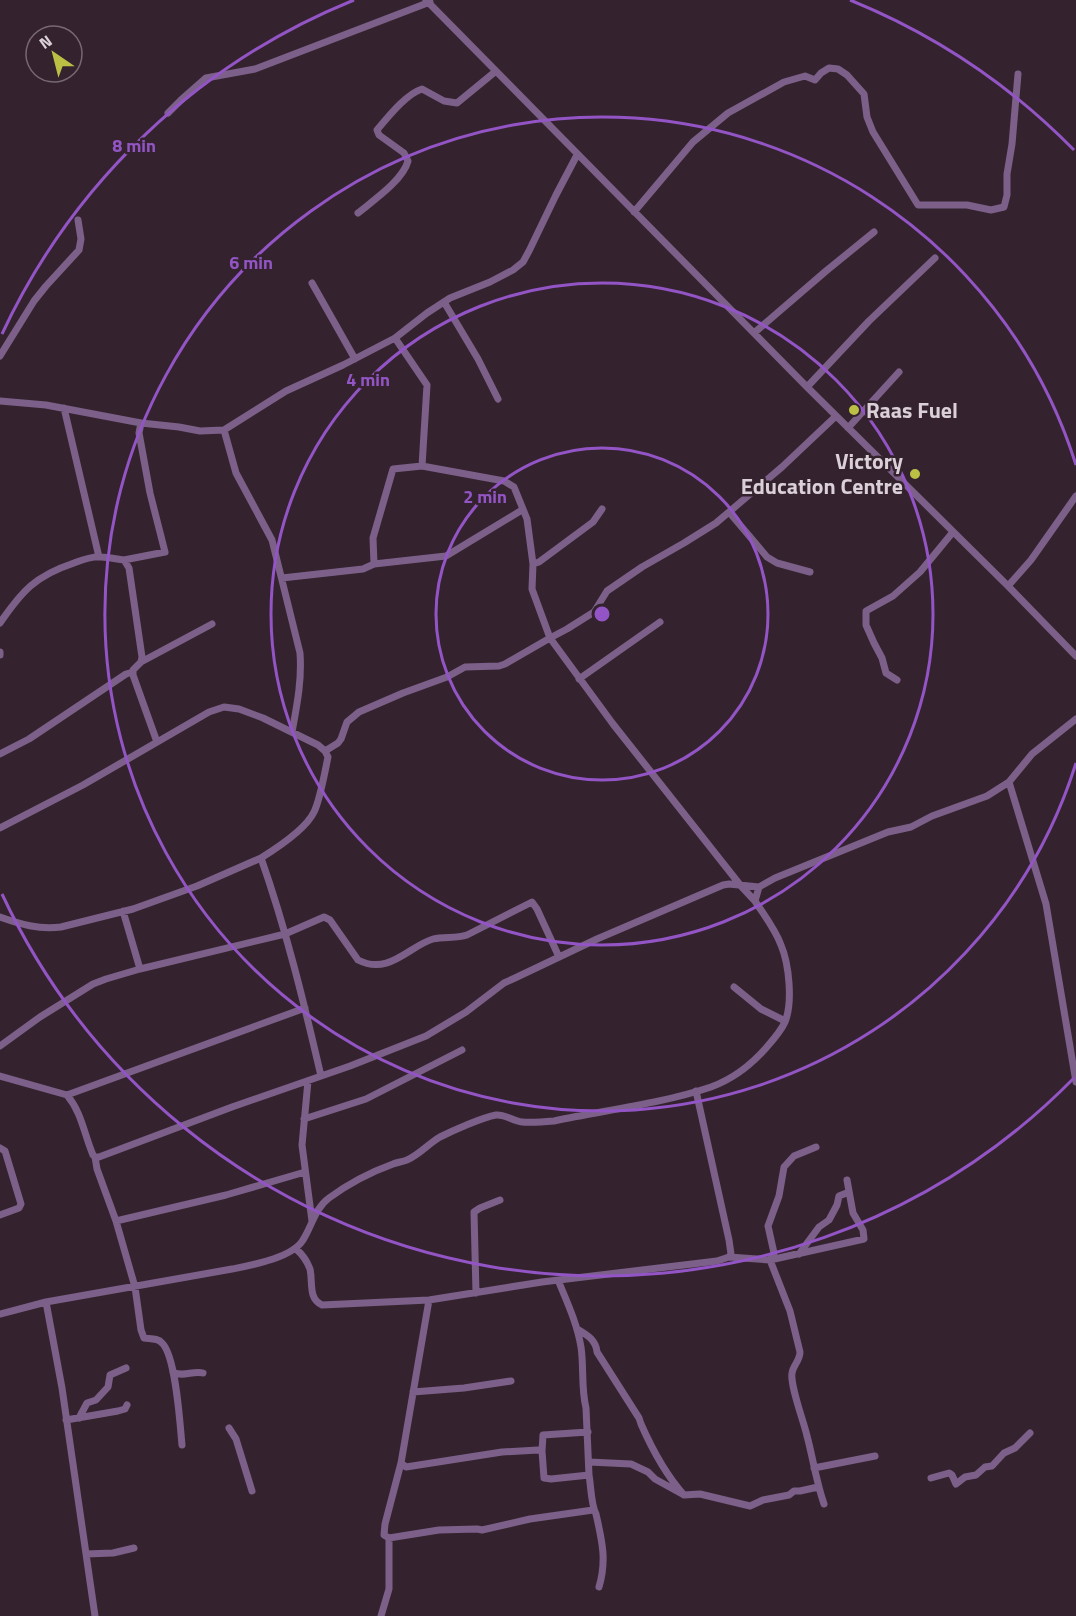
<svg xmlns="http://www.w3.org/2000/svg" width="1076" height="1616" font-family="'Titillium Web',sans-serif">
<style>
.lines{fill:none;stroke-linecap:round;stroke-linejoin:round}
.street{stroke:#7c6089;stroke-width:7}
.ring{fill:none;stroke:#9355c5;stroke-width:3}
.poi-dot{fill:#bbc045;stroke:#34232e;stroke-width:2}
.labels{text-anchor:middle;dominant-baseline:central;stroke-width:5;stroke-linejoin:round;paint-order:stroke}
.poi-label{font-size:22px;font-weight:bold;fill:#dbd0d7;stroke:#34232e;text-anchor:start}
.centre{fill:#9355c5;stroke:#34232e;stroke-width:3}
.ring-label{font-size:18px;text-anchor:middle;font-weight:bold;fill:#9355c5;stroke:#34232e;stroke-width:5;stroke-linejoin:round;paint-order:stroke}
</style>
<rect width="100%" height="100%" fill="#34232e"/>
<g class="lines">
<path class="street" d="M426,0L807,387L1008,586L1076,656
M168,113L181,100L206,78L255,69L430,2
M634,212L693,142L728,113L784,82L805,76L815,80L821,73L829,68L838,69L847,75L864,94L867,117L873,132L918,205H967L991,210L1004,207L1007,195V174L1012,144L1018,74
M358,213C374,200 403,180 408,161L404,153L379,135L377,130C388,117 406,94 422,89L444,101L457,103L496,71
M312,283L355,359
M444,302L478,359L498,399
M754,333L826,271L874,232
M395,338L427,385L422,466L504,481L514,487L527,519L533,564L532,589L550,638L567,629L594,612L607,591L642,567L684,543L716,523L782,467L836,416
M0,356L34,301L46,286L79,250L81,239L78,220
M807,387L869,321L935,258
M0,401L46,405L141,423L179,427L200,431L224,430L286,391L343,365L395,338L427,313L450,298L490,282L513,270L523,262L529,251L556,195L577,155
M64,408L99,557
M848,428L899,372
M224,430L236,473L272,540L300,653C302,680 297,705 292,732
M729,512L767,557L777,563L810,572
M124,560L165,552L150,493L139,433L141,423
M374,564L373,538L393,469L422,466
M533,564L539,562L593,522L602,509
M282,578L363,569L374,564L446,556L522,510
M1008,586L1031,560L1076,496
M0,623C22,591 35,576 74,563C82,560 92,556 101,557C108,557 116,559 124,560L129,568L142,657L141,662L133,670V675L157,742
M0,652V655
M141,662L212,624
M579,679L660,622
M897,680L886,673L882,658L874,643L866,625V611L893,596L920,572L953,532
M325,751L338,743L341,739L347,722L359,712L403,693L447,677L465,667L499,666L505,664L550,638L613,724L741,886L755,901
M0,754L29,739L126,674L133,672
M1009,782L1046,904L1076,1082
M0,828L83,785L209,712L224,707L239,709L263,718L318,745L325,751L328,757C325,771 320,800 314,812C306,829 277,848 261,858C286,929 304,1003 321,1076
M123,911L140,969
M0,917C20,924 39,930 61,927L133,909L197,886L261,858
M734,987L761,1009L785,1021
M0,1046L40,1017L93,984L106,979L140,969L285,934L324,917L330,920L358,960C389,976 409,946 433,939C444,936 456,939 467,935L532,902L537,909L559,957
M0,1076L67,1095C82,1113 84,1134 93,1155L95,1157H99L232,1107L350,1066L426,1036L466,1012L504,983L515,978L597,939L723,885L729,884L759,887
M308,1081L302,1145L312,1221
M67,1095L305,1008
M304,1119L366,1099L462,1050
M816,1147L794,1156L784,1167L779,1196L768,1226L774,1253L770,1260L790,1311L800,1352C800,1361 793,1365 792,1373C790,1386 804,1422 807,1436C813,1458 816,1481 824,1504
M0,1148L5,1151L21,1204L19,1208L0,1215
M95,1157L97,1169L116,1221L135,1287L141,1330L144,1338C150,1339 158,1338 162,1343C176,1356 180,1425 182,1445
M116,1221L226,1195L305,1172
M296,1249C302,1254 307,1261 310,1269C313,1282 308,1299 322,1305L429,1300L542,1282L717,1261L729,1257L731,1254L729,1240L696,1091
M799,1254L819,1227L829,1220L837,1205L839,1196L849,1192
M729,1257L770,1260L864,1239L863,1230L853,1213L847,1180
M558,1280C567,1302 577,1323 581,1347C584,1367 581,1388 586,1408L589,1475
M476,1293L474,1212L480,1208L500,1200
M429,1300L401,1463L406,1467L502,1452L538,1450L542,1451L544,1478L551,1479L589,1475C591,1486 591,1505 596,1514C602,1541 607,1560 599,1587
M46,1302L62,1388L95,1616
M0,1314L46,1302L232,1269C252,1265 292,1258 303,1240C312,1226 315,1208 329,1198C348,1184 371,1172 393,1164C398,1162 402,1162 407,1160C419,1155 428,1144 440,1137C452,1131 483,1117 496,1115C505,1114 513,1121 522,1122C532,1123 543,1122 554,1121C606,1110 660,1104 711,1087C733,1079 751,1065 766,1048C773,1040 781,1031 785,1022C793,1002 789,964 781,945C775,929 764,915 755,901L759,887L775,878L888,832L911,827L932,816L987,796L1009,782L1032,754L1076,719
M577,1329C587,1335 596,1340 597,1352L639,1418L641,1424C652,1449 665,1474 684,1495L655,1479L648,1472L631,1464L589,1462
M173,1372C183,1378 193,1370 203,1373
M413,1392L464,1388L511,1381
M79,1418L87,1403L96,1400L108,1387L110,1375L126,1368
M66,1420L118,1411L125,1409L127,1405
M229,1428L236,1439L252,1491
M542,1451L543,1435L588,1432
M401,1463L385,1524L384,1535L389,1538L439,1530L477,1529L482,1530L530,1519L593,1510
M814,1468L875,1456
M931,1478L949,1473L952,1475L956,1484L965,1477L976,1475L985,1467L992,1466L1004,1453L1015,1448L1030,1433
M684,1495L700,1494L750,1506L763,1500L789,1495L794,1491H800L818,1487
M86,1554L113,1553L134,1548
M381,1616L389,1589V1538"/>
</g>
<g class="ring">
<circle cx="602" cy="614" r="166"/>
<circle cx="602" cy="614" r="331"/>
<path d="M1076 763A497 497 0 1 1 1076 465"/>
<path d="M1074 1078A662 662 0 0 1 2 894M2 334A662 662 0 0 1 354 0M850 0A662 662 0 0 1 1074 150"/>
</g>
<g class="poi-dot">
<circle cx="854" cy="410" r="6"/>
<circle cx="915" cy="474" r="6"/>
</g>
<g class="labels">
<g class="poi-label">
<text x="866" y="410">Raas Fuel</text>
<text x="903" y="461" text-anchor="end">Victory<tspan x="903" dy="25">Education Centre</tspan></text>
</g>
</g>
<circle cx="602" cy="614" r="9" class="centre"/>
<g class="ring-label">
<text x="134" y="152">8 min</text>
<text x="251" y="269">6 min</text>
<text x="368" y="386">4 min</text>
<text x="485" y="503">2 min</text>
</g>
<g transform="translate(54 54) rotate(325)"><circle r="28" fill="#34232e" stroke="#776872" stroke-width="1.5"/>
<path d="M0-4.5L10 22L0 15L-10 22Z" fill="#bbc045"/>
<text y="-9" font-size="16" font-weight="bold" text-anchor="middle" fill="#dbd0d7">N</text>
</g>
</svg>
